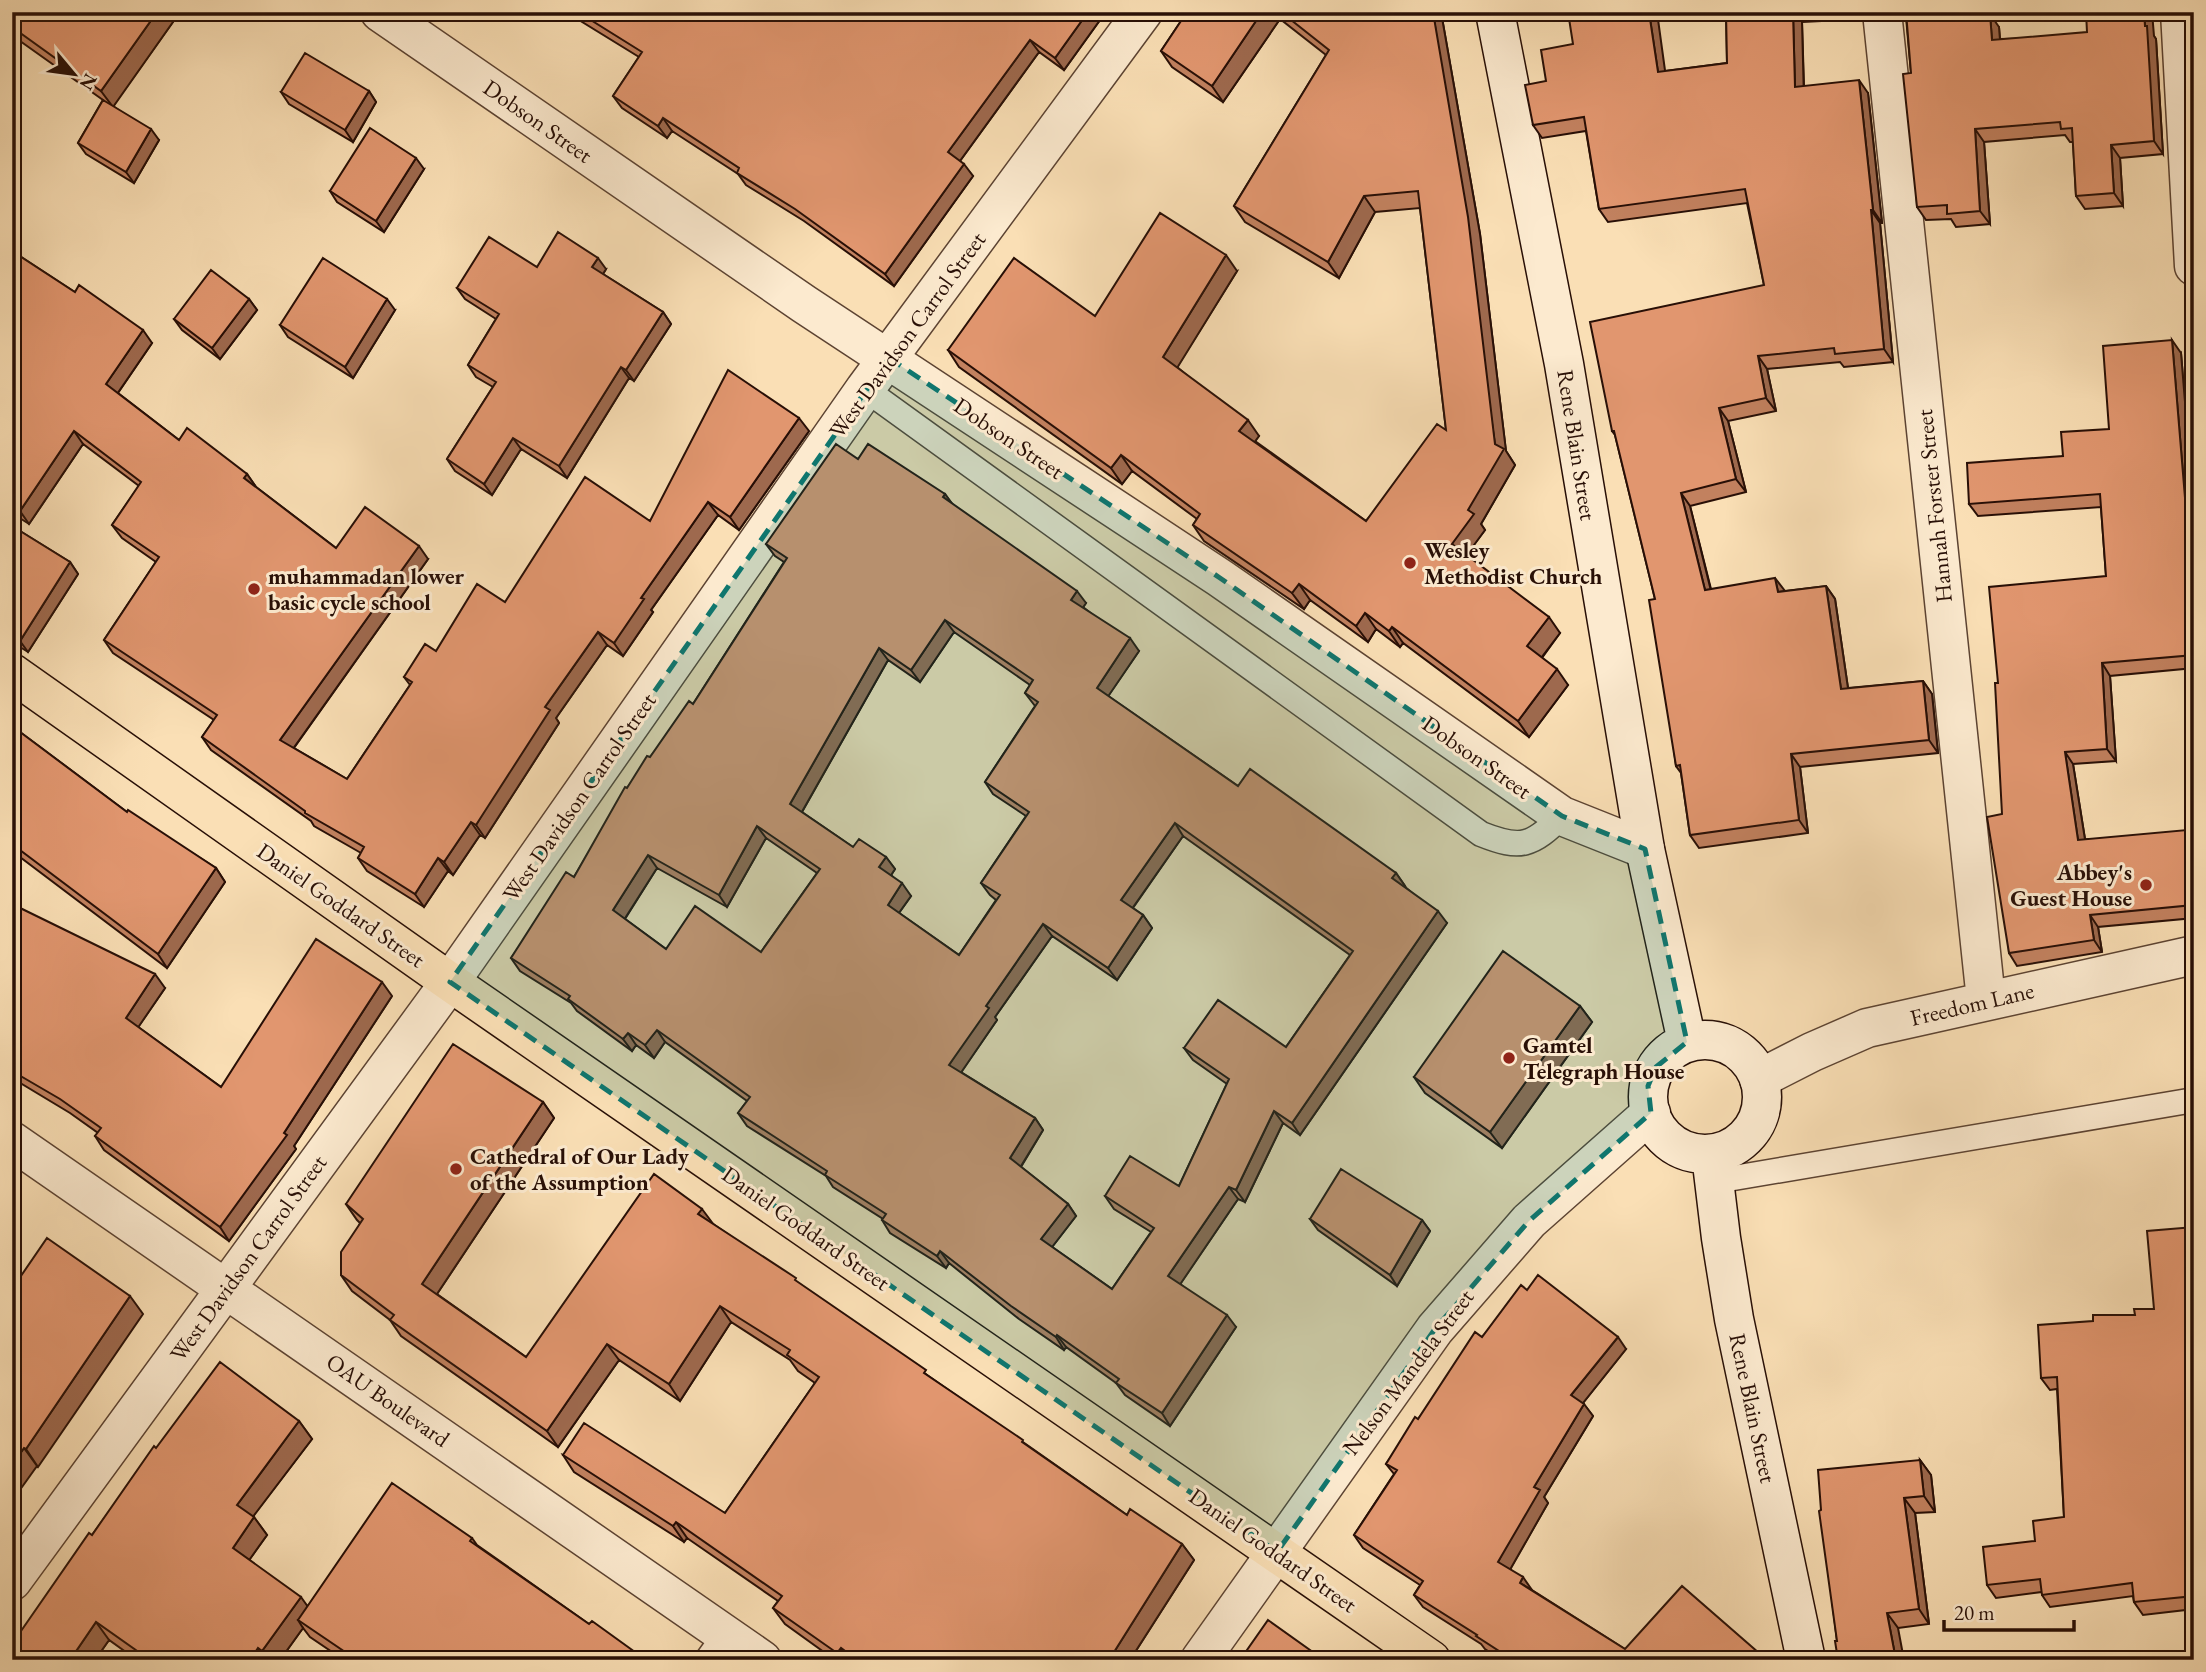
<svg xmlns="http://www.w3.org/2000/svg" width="2206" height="1672" font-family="'EB Garamond',serif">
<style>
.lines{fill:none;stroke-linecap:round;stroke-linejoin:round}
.lane-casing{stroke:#5c4332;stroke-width:27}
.street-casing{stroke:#5c4332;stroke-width:41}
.secondary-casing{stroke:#280f06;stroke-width:41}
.highway-casing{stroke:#280f06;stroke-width:41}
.lane{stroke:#fceacf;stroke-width:24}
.street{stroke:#fceacf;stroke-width:38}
.secondary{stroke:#fceacf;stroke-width:38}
.highway{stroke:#fadfb5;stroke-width:38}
.wall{fill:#c2815f;stroke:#280f06;stroke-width:2;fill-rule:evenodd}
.shaded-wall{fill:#9e694e;stroke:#280f06;stroke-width:2}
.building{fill:#e1966f;stroke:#280f06;stroke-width:2;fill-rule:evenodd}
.marked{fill:#0f766e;fill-opacity:0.2;stroke:#0f766e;stroke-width:5;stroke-dasharray:14 9;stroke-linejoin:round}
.poi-dot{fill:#8f2418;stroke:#fceacf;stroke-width:2.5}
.labels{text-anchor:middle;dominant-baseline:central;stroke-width:6;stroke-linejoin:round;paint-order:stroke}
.street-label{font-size:23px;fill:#280f06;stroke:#fceacf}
.poi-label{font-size:23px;font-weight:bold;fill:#280f06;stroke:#fceacf;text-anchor:start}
</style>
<rect width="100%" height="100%" fill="#fadfb5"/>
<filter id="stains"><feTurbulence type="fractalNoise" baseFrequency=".00286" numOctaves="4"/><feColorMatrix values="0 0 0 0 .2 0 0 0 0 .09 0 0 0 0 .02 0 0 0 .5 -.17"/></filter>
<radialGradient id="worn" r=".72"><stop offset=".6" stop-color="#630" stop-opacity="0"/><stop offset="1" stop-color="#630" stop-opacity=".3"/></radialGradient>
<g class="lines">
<defs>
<path id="lane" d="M865,389L1481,834C1521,850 1532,846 1562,816
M1716,1181L2194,1100
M707,1660L725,1635"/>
<path id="street" d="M380,12L804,304L1220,578L1562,816L1645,849
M1882,12L1986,1000
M2180,12L2194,266
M1759,1079L1812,1052L1867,1028L2194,955
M12,1141L762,1660
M12,1581L450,982L865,389L1143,12
M1200,1660L1435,1329L1529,1221L1651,1113"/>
<path id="secondary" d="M1495,12L1564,364L1645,849L1687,1042
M1648 1097a57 57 0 1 1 114 0a57 57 0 1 1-114 0Z
M1711,1155L1721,1238L1734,1319L1806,1660"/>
<path id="highway" d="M12,673L450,982L1431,1660"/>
</defs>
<use href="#lane" class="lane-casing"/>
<use href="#street" class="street-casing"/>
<use href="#secondary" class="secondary-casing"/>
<use href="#highway" class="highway-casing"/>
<use href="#lane" class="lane"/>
<use href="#street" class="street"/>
<use href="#secondary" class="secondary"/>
<use href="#highway" class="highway"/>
</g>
<path class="wall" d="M12,12H180L113,106L159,140L134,183L86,154L78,143L103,100L13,36Z
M566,12H1094L1100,20L1064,70L1039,52L960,161L973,176L894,286L804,221L746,185L738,174L672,131L667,138L622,108L613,96L639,57Z
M1187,12H1441L1480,234L1506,451L1515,465L1481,524L1485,530L1466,555L1560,633L1542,658L1568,685L1529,737L1403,643L1400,647L1376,629L1368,642L1310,600L1304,609L1204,541L1193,525L1197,519L1132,471L1122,484L959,367L948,350L1095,316L1237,271L1177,367L1259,436L1255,441L1366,521L1446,430L1420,208L1375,212L1339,278L1245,222L1234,206L1326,55L1280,19L1223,102L1172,67L1161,51Z
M1726,12H1861V19L1802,22L1804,86L1868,93L1882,223H1880L1893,362L1844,367L1840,362L1767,369L1776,411L1728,421L1746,492L1690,506L1711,589L1785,591L1826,586L1835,599L1848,688L1923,681L1932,694L1938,753L1800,767L1808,833L1699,848L1690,835L1681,773L1676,766L1655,599L1615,435L1612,431L1764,285L1747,203L1608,222L1599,209L1586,131L1542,138L1533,125L1665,71L1727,63Z
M1901,12H1949L1950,18L1999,27L2000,39L2154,36L2156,39L2163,154L2120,158L2123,206L2085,209L2076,196L2073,142H2070L2065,135L1984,142L1990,224L1956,227L1951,219L1926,220L1917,207L1911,73L1906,17H1905Z
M369,91L376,102L353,142L289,104L281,92Z
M424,169L384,232L337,202L330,191Z
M12,251L152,343L118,393L179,440L247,474L256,487L336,548L428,559L294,748L347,779L410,685L404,677L436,651L505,602L809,431L739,530L718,515L651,610L653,612L623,656L607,645L556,718L559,723L485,838L480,835L453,875L448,871L424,907L367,871L358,858L361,853L314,826L311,821L211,750L202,737L214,720L113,653L104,640L156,562L122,538L112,525L139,486L83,444L29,524L12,513Z
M606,269L603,274L663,312L671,324L634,381L629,378L567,478L521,449L492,495L455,471L447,459L493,387L476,377L468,365L496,319L465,299L457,288Z
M249,299L257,310L220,359L182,330L174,319Z
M395,310L353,378L288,337L280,325Z
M2181,353L2194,512V668L2110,676L2116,761L2073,764L2085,839L2194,841V918L2098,927L2102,952L2017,966L2009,953L1998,683L2106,576L2101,507L1978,516L1969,504L2063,456L2109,429Z
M858,459L945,494L952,504L1086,603L1083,607L1139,651L1108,696L1238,786L1396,873L1405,886H1404L1447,923L1300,1135L1283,1123L1245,1202L1238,1199L1180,1284L1236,1327L1170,1426L1125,1395L1116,1383L1066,1347L1064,1350L1019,1319L949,1263L946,1268L890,1233L882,1220L883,1219L833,1187L826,1176L747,1126L738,1113L747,1101L665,1042L654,1058L636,1045L632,1051L577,1011L571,1003L520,971L511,958L574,877L627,788L650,757L693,704L784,562L775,556L766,544ZM954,632L1030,685L1025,693L1035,706L985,782L993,794L1026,816L981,883L990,895L996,900L959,955L899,913L911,896L891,875L895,869L886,857L853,847L802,812L888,660L920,682ZM1183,836L1350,955L1286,1047L1184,1048L1193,1060L1227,1084L1179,1186L1105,1196L1114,1209L1151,1232L1112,1289L1052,1247L1076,1216L1068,1204L1021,1167L1043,1130L1035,1118L961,1072L997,1020L995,1017L1052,936L1117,980L1152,928L1143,915L1133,908ZM766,838L817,873L761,952L666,949L625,919L657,868L727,907Z
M12,526L70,562L78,574L28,652L12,642Z
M12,726L127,812L216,868L225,882L167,968L12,851Z
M12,904L165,988L138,1027L221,1087L392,996L294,1146L296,1149L229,1241L104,1150L95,1136L98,1133L70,1113L17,1081L12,1075Z
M1580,1006L1592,1022L1502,1148L1425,1093L1414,1077Z
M543,1102L554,1118L437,1294L526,1357L713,1224L801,1285L930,1377L1127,1515L1182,1544L1194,1560L1130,1660H835L785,1624L773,1608L778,1601L687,1538L684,1542L574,1472L563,1455L725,1513L815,1383L798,1371L790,1360L731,1322L680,1401L619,1360L558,1447L401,1336L390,1320L352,1291L341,1275L360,1223L357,1220L346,1204Z
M1310,1219L1422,1220L1430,1231L1397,1286L1318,1230Z
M2194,1227V1609L2143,1615L2134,1602L2133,1596L2050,1607L2042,1595V1592L1996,1598L1987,1585L2064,1517L2057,1389L2050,1390L2041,1378L2093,1321L2135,1315L2154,1309Z
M1527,1290L1626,1349L1583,1403L1593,1416L1544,1497L1548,1503L1510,1569L1532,1590L1625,1649L1767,1660H1502L1485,1649L1481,1644L1423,1607L1414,1595L1420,1585L1363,1548L1354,1535L1394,1474L1386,1464L1418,1419L1482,1337Z
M299,1421L312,1439L253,1516L267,1535L249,1560L307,1606L472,1538L477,1545L589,1624L646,1660H344L310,1637L303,1628L280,1660H137L109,1640L95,1660L92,1535L156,1448Z
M1920,1460L1931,1475L1935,1512L1915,1513L1929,1624L1898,1628L1837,1641L1821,1510Z"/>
<path class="shaded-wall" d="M157,12H180L113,107L101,91Z
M1088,12H1094L1100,20L1064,70L1055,58Z
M1262,12H1276L1280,19L1223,102L1212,86Z
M1433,12H1441L1480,234L1506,451L1515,465L1481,524L1485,530L1463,560L1452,544L1468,510L1495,444Z
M1649,12H1657L1667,85L1658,72Z
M1793,12H1795L1802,22L1804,100L1795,87Z
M1856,12H1861V19Z
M1941,12H1949L1951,32L1942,19Z
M2144,12H2152L2154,36L2156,39L2163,154L2154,141Z
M1990,14L1999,27L2001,53L1992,40Z
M1030,40L1039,52L957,165L948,152Z
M1859,80L1868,93L1882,223L1873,210Z
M369,91L376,102L353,142L345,130Z
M663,118L672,131L667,138L658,126Z
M151,129L159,140L134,183L126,172Z
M1975,129L1984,142L1990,224L1980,211Z
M2111,145L2120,158L2123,206L2114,193Z
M416,158L424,169L384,232L376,221Z
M964,164L973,176L894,286L885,274Z
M1364,196L1375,212L1339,278L1328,262Z
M1871,210L1880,223L1893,362L1884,349Z
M1226,255L1237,271L1174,373L1163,357Z
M598,258L606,269L600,279L592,267Z
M249,299L257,310L220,359L212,348Z
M387,299L395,310L353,378L345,367Z
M663,312L671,324L634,381L626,370Z
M143,330L152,343L115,397L106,384Z
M2172,340L2181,353L2194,512V607Z
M1758,356L1767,369L1776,411L1766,398Z
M621,367L629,378L567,478L559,466Z
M1719,408L1728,421L1746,492L1736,479Z
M799,418L809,431L739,530L730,517Z
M1248,420L1259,436L1251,447L1239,431Z
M74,431L83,444L29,524L20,511Z
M513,438L521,449L492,495L484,484Z
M1121,455L1132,471L1122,484L1111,468Z
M247,474L256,487L253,491L244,478Z
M1681,493L1690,506L1714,603L1705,590Z
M945,494L954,506L943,497Z
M708,502L718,515L651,610L653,612L623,656L614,643L641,598Z
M419,546L428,559L290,753L280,740Z
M70,562L78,574L28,652L20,641Z
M1775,578L1785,591L1778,592Z
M1299,584L1310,600L1304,609L1292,593Z
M1826,586L1835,599L1850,702L1841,689Z
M1077,591L1086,603L1080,612L1071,600Z
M1365,613L1376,629L1368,642L1356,626Z
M1549,617L1560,633L1538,662L1527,646Z
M945,620L954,632L920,682L911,670Z
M1392,627L1403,643L1400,647L1389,631Z
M598,632L607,645L556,718L559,723L485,838L476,825L545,707Z
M1130,638L1139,651L1105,701L1097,688Z
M879,648L888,660L799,817L790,804Z
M2102,663L2110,676L2116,761L2107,749Z
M1557,669L1568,685L1529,737L1518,721Z
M1923,681L1932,694L1938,753L1929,740Z
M2065,752L2073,764L2087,852L2078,840Z
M1791,754L1800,767L1808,833L1799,820Z
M471,822L480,835L453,875L444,862Z
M1175,823L1183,836L1129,913L1121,900Z
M757,826L766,838L727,907L719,895Z
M2187,830L2194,841V907L2193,905Z
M648,855L657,868L622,923L613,910Z
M886,857L895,869L888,880L879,867Z
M438,858L448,871L424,907L415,894Z
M216,868L225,882L167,968L158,954Z
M1396,873L1405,886L1401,891L1392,878Z
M902,883L911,896L896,917L888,905Z
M1438,911L1447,923L1300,1135L1292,1123Z
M1143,915L1152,928L1117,980L1108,968Z
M2090,915L2098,927L2102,952L2094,940Z
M1043,924L1052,936L995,1017L997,1020L958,1077L949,1065L986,1006Z
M155,974L165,988L135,1032L126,1018Z
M382,982L392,996L294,1146L296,1149L229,1241L220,1227L284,1133Z
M1580,1006L1592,1022L1502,1148L1490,1132Z
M657,1030L665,1042L654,1058L645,1045Z
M628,1033L636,1045L632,1051L623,1039Z
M543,1102L554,1118L433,1300L422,1284Z
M1274,1111L1283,1123L1245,1202L1236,1190Z
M1035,1118L1043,1130L1018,1171L1010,1158Z
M1229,1187L1238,1199L1177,1289L1168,1276Z
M1068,1204L1076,1216L1049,1251L1041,1239Z
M702,1209L714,1225L698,1214Z
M1422,1220L1430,1231L1397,1286L1390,1275Z
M940,1251L949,1263L946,1268L937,1256Z
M130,1296L143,1314L38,1467L26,1449Z
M720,1306L731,1322L680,1401L669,1384Z
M1227,1315L1236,1327L1170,1426L1162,1413Z
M1057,1335L1066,1347L1064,1350L1056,1337Z
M1618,1337L1626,1349L1579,1408L1571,1395Z
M607,1344L619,1360L558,1447L547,1431Z
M1584,1404L1593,1416L1544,1497L1548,1503L1507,1575L1498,1562L1534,1487Z
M299,1421L312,1439L249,1522L237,1505Z
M24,1448L37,1466L12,1501V1465Z
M1920,1460L1931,1475L1935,1512L1924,1496Z
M1904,1498L1915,1513L1929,1624L1919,1609Z
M254,1517L267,1535L245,1566L233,1548Z
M676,1522L687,1538L684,1542L673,1526Z
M1182,1544L1194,1560L1130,1660H1109Z
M1523,1577L1532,1590L1520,1583Z
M301,1597L313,1614L298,1620L303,1628L280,1660H268L262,1651Z
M1887,1613L1898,1628L1904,1660H1896Z
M96,1622L109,1640L95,1660H70Z
M258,1648L266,1660H250Z
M841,1648L849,1660H842L837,1653Z"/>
<path class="building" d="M12,12H157L101,91L12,27Z
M578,12H1088L1055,58L1030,40L948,152L964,164L885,274L795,209L737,173L739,168L663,118L658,126L613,96L642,52Z
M1187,12H1262L1212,86L1161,51Z
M1281,12H1433L1468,217L1495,444L1504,449L1468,510L1474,514L1452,544L1549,617L1527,646L1557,669L1518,721L1392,627L1389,631L1365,613L1356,626L1299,584L1292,593L1193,525L1200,514L1121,455L1111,468L948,350L1014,258L1095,316L1160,213L1226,255L1163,357L1248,420L1239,431L1366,521L1437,424L1446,430L1418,191L1364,196L1328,262L1234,206L1329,50Z
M1568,12H1649L1658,72L1727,63L1726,12H1793L1795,87L1859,80L1873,210H1871L1884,349L1835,354L1834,348L1758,356L1766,398L1719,408L1736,479L1681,493L1705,590L1775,578L1778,592L1826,586L1841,689L1923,681L1929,740L1791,754L1799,820L1690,835L1680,765L1676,766L1649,600L1655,599L1614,431H1612L1590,322L1764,285L1745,189L1599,209L1584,117L1533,125L1525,85L1546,81L1541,50L1573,44Z
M1906,12H1941L1942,19L1990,14L1992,40L2087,32L2086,12H2144L2145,26H2147L2154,141L2111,145L2114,193L2076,196L2072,128L2061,129L2060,122L1975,129L1980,211L1947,214V205L1917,207L1903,74L1911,73Z
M305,53L369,91L345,130L281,92Z
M103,100L151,129L126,172L78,143Z
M370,128L416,158L376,221L330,191Z
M558,232L598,258L592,267L663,312L626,370L621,367L559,466L513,438L484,484L447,459L496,382L468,365L499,314L457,288L489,237L537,267Z
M12,251L75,292L79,285L143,330L106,384L179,440L187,428L247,474L244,478L336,548L365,507L419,546L280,740L347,779L412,682L404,677L425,644L436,651L477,584L505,602L585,477L650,521L728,370L799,418L730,517L708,502L641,598L644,599L614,643L598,632L545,707L550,710L476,825L471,822L444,862L438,858L415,894L358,858L364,847L305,813V811L202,737L217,715L104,640L159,557L112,525L141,482L74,431L20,511L12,506Z
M323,258L387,299L345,367L280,325Z
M211,270L249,299L212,348L174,319Z
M2172,340L2194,607V655L2102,663L2107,749L2065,752L2078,840L2187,830L2193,905L2090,915L2094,940L2009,953L1987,817L2002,814L1995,683H1998L1989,587L2106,576L2100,494L1969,504L1967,463L2063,456L2061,432L2109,429L2103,346Z
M836,444L858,459L868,444L945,494L943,497L1077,591L1071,600L1130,638L1097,688L1238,786L1250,769L1396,873L1392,878L1438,911L1292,1123L1274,1111L1236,1190L1229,1187L1168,1276L1227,1315L1162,1413L1116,1383L1119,1379L1057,1335L1056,1337L1011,1306L940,1251L937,1256L882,1220L886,1214L825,1175L827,1171L738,1113L750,1097L657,1030L645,1045L628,1033L623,1039L568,999L570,996L511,958L566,872L574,877L625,787L627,788L647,756L650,757L689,701L693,704L787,558L766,544ZM945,620L1033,680L1025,693L1038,702L985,782L1029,812L981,883L1000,895L959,955L888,905L902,883L879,867L886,857L859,839L853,847L790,804L879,648L911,670ZM1175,823L1353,951L1286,1047L1218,1000L1184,1048L1229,1079L1179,1186L1130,1156L1105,1196L1154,1228L1112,1289L1041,1239L1068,1204L1010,1158L1035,1118L949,1065L989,1008L986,1006L1043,924L1108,968L1143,915L1121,900ZM757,826L820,869L761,952L695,906L666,949L613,910L648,855L719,895Z
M12,526L70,562L20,641L12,636Z
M12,726L127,812L128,810L216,868L158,954L12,844Z
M12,904L155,974L126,1018L221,1087L316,939L382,982L284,1133L287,1135L220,1227L95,1136L101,1128L60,1099L12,1071Z
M1503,951L1580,1006L1490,1132L1414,1077Z
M453,1044L543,1102L422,1284L526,1357L654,1174L702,1209L698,1214L796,1278L795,1280L926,1370L924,1373L1023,1440L1022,1442L1127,1515L1130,1509L1182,1544L1109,1660H857L841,1648L837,1653L773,1608L782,1596L676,1522L673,1526L563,1455L584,1423L725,1513L819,1377L787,1355L790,1350L720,1306L669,1384L607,1344L547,1431L390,1320L394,1315L341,1275V1252L363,1219L346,1204Z
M1341,1169L1422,1220L1390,1275L1310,1219Z
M2194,1227V1596L2134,1602L2132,1583L2042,1595L2040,1579L1987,1585L1983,1547L2035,1541L2033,1521L2064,1517L2057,1377L2041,1378L2038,1325L2093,1321V1315H2135L2134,1309H2154L2147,1231Z
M47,1238L130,1296L26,1449L24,1448L12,1465V1289Z
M1538,1275L1618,1337L1571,1395L1584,1404L1534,1487L1540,1490L1498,1562L1523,1577L1520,1583L1625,1649L1682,1586L1767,1660H1513L1476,1636L1477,1635L1414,1595L1423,1581L1354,1535L1397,1470L1386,1464L1415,1417L1418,1419L1475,1332L1482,1337L1521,1285L1527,1290Z
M220,1362L299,1421L237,1505L254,1517L233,1548L301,1597L262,1651L258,1648L250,1660H150L96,1622L70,1660H12V1644L89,1533L92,1535L154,1446L156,1448Z
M1920,1460L1924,1496L1904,1498L1919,1609L1887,1613L1896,1660H1838L1835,1641H1837L1819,1511L1821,1510L1818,1470Z
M392,1483L472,1538L470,1541L589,1624L592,1621L646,1660H357L298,1620Z
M1268,1620L1324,1660H1240Z
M2101,1657V1660H2075Z"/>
<path class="marked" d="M889,358L1220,578L1562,816L1645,849L1687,1042L1656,1067L1648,1086L1651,1113L1529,1221L1435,1329L1277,1552L450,982Z"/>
<g class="poi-dot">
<circle cx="1410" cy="563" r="7"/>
<circle cx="254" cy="589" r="7"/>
<circle cx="2146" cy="885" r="7"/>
<circle cx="1509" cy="1058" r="7"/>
<circle cx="456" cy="1169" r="7"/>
</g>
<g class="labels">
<g class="street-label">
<text transform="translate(538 121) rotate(35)">Dobson Street</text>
<text transform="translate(907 335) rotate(-54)">West Davidson Carrol Street</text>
<text transform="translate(1009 438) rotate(34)">Dobson Street</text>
<text transform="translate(1577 445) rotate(81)">Rene Blain Street</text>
<text transform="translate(1934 506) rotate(-96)">Hannah Forster Street</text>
<text transform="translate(1477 757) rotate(35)">Dobson Street</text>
<text transform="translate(579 797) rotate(-55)">West Davidson Carrol Street</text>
<text transform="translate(341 905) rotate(35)">Daniel Goddard Street</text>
<text transform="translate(1972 1004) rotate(-13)">Freedom Lane</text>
<text transform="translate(806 1228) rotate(35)">Daniel Goddard Street</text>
<text transform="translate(248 1258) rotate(-54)">West Davidson Carrol Street</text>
<text transform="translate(1408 1372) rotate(-53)">Nelson Mandela Street</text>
<text transform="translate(388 1400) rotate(35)">OAU Boulevard</text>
<text transform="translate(1753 1408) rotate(78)">Rene Blain Street</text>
<text transform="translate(1273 1550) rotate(35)">Daniel Goddard Street</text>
</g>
<g class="poi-label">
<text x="1424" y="550">Wesley<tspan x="1424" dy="26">Methodist Church</tspan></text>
<text x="268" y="576">muhammadan lower<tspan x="268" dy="26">basic cycle school</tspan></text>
<text x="2132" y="872" text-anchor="end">Abbey's<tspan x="2132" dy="26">Guest House</tspan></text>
<text x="1523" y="1045">Gamtel<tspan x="1523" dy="26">Telegraph House</tspan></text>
<text x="470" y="1156">Cathedral of Our Lady<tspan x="470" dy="26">of the Assumption</tspan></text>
</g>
</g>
<rect width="2206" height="1672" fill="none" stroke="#fadfb5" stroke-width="42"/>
<rect x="14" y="14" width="2178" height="1644" fill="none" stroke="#280f06" stroke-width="3.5"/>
<rect x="21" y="21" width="2164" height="1630" fill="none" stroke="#280f06" stroke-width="2"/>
<g transform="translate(74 74) rotate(119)" stroke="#fceacf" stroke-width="5" paint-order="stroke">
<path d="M0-5L12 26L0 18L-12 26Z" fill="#280f06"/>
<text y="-10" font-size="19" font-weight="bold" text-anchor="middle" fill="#280f06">N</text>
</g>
<path d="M1944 1620v10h130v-10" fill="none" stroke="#280f06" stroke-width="3.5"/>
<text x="1954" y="1620" font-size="21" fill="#280f06" stroke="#fceacf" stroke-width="5" paint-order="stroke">20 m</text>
<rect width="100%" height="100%" filter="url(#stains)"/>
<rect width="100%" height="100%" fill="url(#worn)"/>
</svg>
